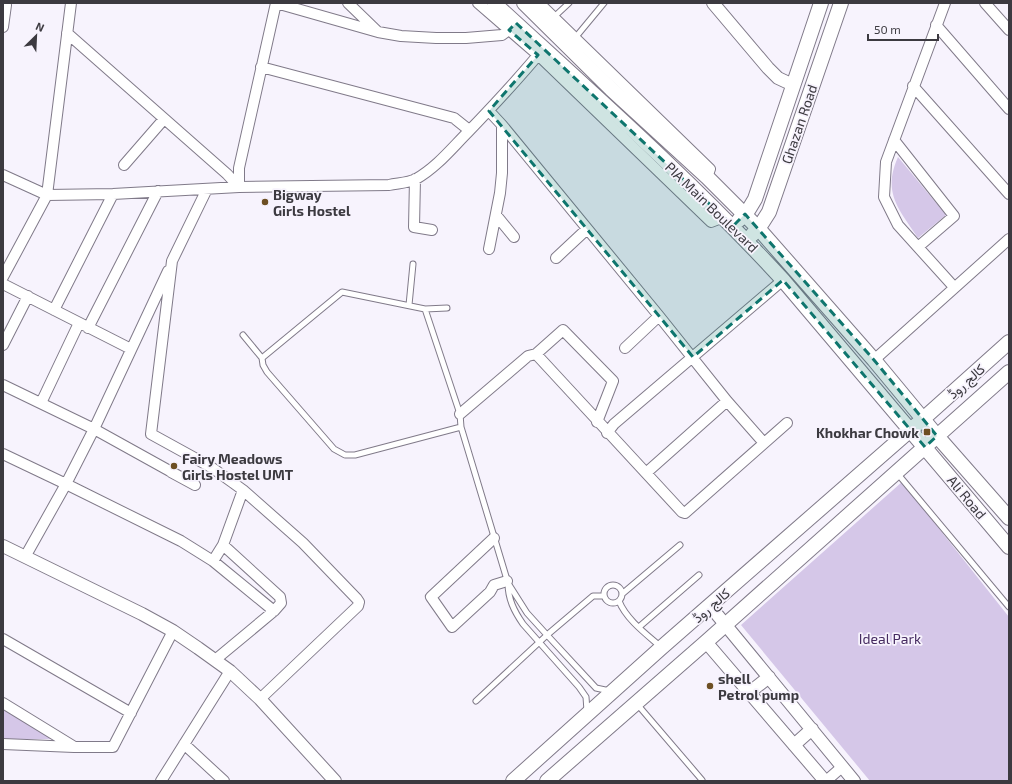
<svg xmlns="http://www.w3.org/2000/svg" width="1012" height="784" font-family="'Exo 2',Vazirmatn,sans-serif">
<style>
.green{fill:#d5c7e8}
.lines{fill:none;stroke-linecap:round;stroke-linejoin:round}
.service-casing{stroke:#807a89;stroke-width:7}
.minor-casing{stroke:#807a89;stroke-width:12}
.tertiary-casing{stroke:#807a89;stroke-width:14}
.secondary-casing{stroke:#807a89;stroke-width:16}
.service{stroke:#fff;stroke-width:5}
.minor{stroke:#fff;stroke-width:10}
.tertiary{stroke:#fff;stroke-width:12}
.secondary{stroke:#fff;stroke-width:14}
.marked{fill:#0f766e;fill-opacity:0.2;stroke:#0f766e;stroke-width:3;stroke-dasharray:8 5;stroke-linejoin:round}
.poi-dot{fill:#6d4f23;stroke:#f7f3fd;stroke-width:1.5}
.labels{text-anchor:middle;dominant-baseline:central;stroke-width:3.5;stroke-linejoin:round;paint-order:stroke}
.street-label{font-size:14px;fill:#3c3a40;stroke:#f7f3fd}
.poi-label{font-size:14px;font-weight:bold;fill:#3c3a40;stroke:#f7f3fd;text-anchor:start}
.park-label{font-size:14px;fill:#452a60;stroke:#f7f3fd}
</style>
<rect width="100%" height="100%" fill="#f7f3fd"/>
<path class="green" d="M898,157L946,215L918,238C899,209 882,193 898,157Z
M902,482L1009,617V781H870L741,625Z
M3,709L54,739H3Z"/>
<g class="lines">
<defs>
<path id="service" d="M554,17L569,3
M575,38L604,3
M409,305L413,264
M447,308L425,309L460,414L461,427L508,583L527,613L547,635L596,688L610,691
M243,335L262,358L263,365L267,372L334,449L345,455H355L461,427
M262,358L342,292L425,309
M897,473L1009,607
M508,583C508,599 514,611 523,624L579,687L586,697L587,711
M604 594a9 9 0 1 1 18 0a9 9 0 1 1-18 0Z
M622,594L680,545
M619,601C626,619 646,634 661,647
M639,627L699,575
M476,701L547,635L593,596H604
M637,704L702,780"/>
<path id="minor" d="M276,3L378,32L401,36L436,38H466L502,35L513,27
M348,3L377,31
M478,3L538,55L711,222L724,217
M539,3L710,169L707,177
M945,3L886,162L884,197L898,225L954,287
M985,3L1009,30
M936,25L1009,109
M3,27L6,5
M67,33L227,174L239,187
M261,67L454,118L469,130
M913,86L1009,194
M502,125L659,316L727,401L764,443
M894,140L954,216L918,247
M124,165L164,119
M3,175L47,195L113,194L239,187L389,185C398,183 408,183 416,179C437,167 452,148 468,132C494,105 520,77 544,48
M415,179L414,227L432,230
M239,187V168L276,3
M207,189L172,261L151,434L211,467L243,490L223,545L213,561
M496,215L514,237
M489,249L500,193L502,173V125L489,111
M556,258L587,229
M3,277L47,195L71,3
M3,284L131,349
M54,310L113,194
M88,328L158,191
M3,345L28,296
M625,348L659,316
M536,354L682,512L685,513L787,423
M874,360L1009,239
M3,385L94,429L195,485L171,472
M41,403L79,323
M460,414L528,356L536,354L563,330L613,381L597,422
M607,433L614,424L783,280
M3,454L66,484L181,541L213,561L274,611
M646,473L727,401
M243,490L303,543L357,599L359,602L358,606L260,699
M494,538L431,597L452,627L490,592L494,585L507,581
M25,557L66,484L94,429L168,271
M3,639L131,713
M215,660L274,611L281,603L280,597L223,545
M3,703L73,746
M3,744L74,747H113L173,631
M184,744L224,781
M161,781L230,671
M826,781L842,767"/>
<path id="tertiary" d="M713,3L768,68L778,78L793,85
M3,546L142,614L173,631L198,648L230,671L260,699L335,781
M710,606L854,781
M706,642L825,781
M750,692L769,677
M794,745L812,729"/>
<path id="secondary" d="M494,3C592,93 693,182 783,280L1009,547
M524,3L611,89L707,177L758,228L874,360L937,436L1009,518
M739,220L749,209L755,199L821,3
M752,235L762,223L769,212L841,3
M513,781L661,648L923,419L1009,342
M547,781L706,642L1009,372"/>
</defs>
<use href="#service" class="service-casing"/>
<use href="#minor" class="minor-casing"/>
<use href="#tertiary" class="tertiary-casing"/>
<use href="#secondary" class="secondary-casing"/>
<use href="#service" class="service"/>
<use href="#minor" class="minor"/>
<use href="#tertiary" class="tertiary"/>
<use href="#secondary" class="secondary"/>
</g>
<path class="marked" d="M516,23L733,226L745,214L874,360L937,436L925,447L783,280L693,357L489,111L538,55L509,30Z"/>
<g class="poi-dot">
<circle cx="265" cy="202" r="4"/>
<rect x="923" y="428" width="8" height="8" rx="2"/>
<circle cx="174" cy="466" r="4"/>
<circle cx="710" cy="686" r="4"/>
</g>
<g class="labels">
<g class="street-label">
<text transform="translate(799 124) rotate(-71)">Ghazan Road</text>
<text transform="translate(712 207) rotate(44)">PIA Main Boulevard</text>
<text transform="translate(966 381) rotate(-42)">کالج روڈ</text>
<text transform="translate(967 497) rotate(50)">Ali Road</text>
<text transform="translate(711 605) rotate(-41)">کالج روڈ</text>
</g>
<g class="poi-label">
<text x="273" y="194">Bigway<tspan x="273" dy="16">Girls Hostel</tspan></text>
<text x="919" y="432" text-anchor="end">Khokhar Chowk</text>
<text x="182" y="458">Fairy Meadows<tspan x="182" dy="16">Girls Hostel UMT</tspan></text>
<text x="718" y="678">shell<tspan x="718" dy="16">Petrol pump</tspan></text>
</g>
<g class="park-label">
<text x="890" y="638">Ideal Park</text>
</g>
</g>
<rect width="1012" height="784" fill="none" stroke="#3c3a40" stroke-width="8"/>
<g transform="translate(36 36) rotate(24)" stroke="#f7f3fd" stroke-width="3" paint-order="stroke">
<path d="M0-3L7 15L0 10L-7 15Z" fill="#3c3a40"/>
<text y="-6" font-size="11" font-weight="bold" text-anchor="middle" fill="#3c3a40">N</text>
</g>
<path d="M868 34v6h70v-6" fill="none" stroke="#3c3a40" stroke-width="2"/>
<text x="874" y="34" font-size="12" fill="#3c3a40" stroke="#f7f3fd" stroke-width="3" paint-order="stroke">50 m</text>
</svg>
